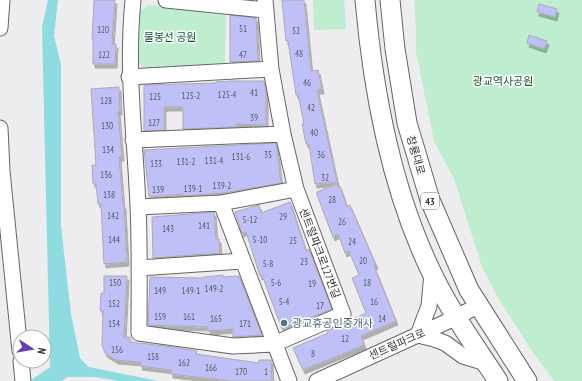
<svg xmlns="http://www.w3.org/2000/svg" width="582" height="381" font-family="'PT Sans Narrow','Noto Sans KR',sans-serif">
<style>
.green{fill:#beedd0}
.water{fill:#8edce0}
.building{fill:#c0c0f8;stroke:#ababac;filter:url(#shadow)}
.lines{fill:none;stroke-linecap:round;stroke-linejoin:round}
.minor-casing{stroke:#656567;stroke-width:17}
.major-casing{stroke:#656567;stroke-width:21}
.minor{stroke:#fff;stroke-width:15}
.major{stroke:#fff;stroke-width:19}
.service-dot{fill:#5c6f8a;stroke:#fff;stroke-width:1.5}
.labels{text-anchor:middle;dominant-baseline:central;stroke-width:3;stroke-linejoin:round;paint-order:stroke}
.number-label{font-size:9px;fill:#575766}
.shield{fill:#fff;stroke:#717172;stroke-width:1}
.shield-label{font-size:10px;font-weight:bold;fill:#343435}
.park-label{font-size:11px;fill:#125636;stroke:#fff}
.street-label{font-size:11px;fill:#343435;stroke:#fff}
.service-label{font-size:11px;fill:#4e5e75;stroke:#fff;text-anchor:start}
</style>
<defs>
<filter id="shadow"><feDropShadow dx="2" dy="4" stdDeviation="0" flood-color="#0004"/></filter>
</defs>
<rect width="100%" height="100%" fill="#ededef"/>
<path class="green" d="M313,0H344L346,29L314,30Z
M414,0H582V381H554L532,351L498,298L482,267L454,179L434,141L416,52V26Z
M149,5L226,13L225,65L145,68L138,63L140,11Z"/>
<path class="water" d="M48,0H58L54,36L61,65V226L71,314L80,358L89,367L158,381H119L95,377H67L62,381H30L50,367L42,27Z"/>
<path class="building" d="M94,0H115L112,44H116L115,64H93V39H92Z
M282,0H304L311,71L318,70L322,90H317L337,182L315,184L309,144H306L302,124H304L298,94L296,95L288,41H286Z
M539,4L557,9L555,17L537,12Z
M230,15L256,18L258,61L230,62Z
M529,35L547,41L544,49L527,43Z
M230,81H264L266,92V125L237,124V127L183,129V107H167L164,108V130L144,131V85L216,83V82Z
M119,87L120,111H118L122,157H119L123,205H124L127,262L104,264L101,204H98L96,184H93L92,165H96L91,89Z
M276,143L281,183L223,193L183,196V194L149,197L144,150Z
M337,184L338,187L340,186L347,207L350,205L376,265L374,266L396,321L361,336L364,345L303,370L293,348L328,333L327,331L366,313L352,278L359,275L349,251L345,253L338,234L333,237L317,195V192Z
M290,202L306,251L309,249L332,309L282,329L262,275L260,276L246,232L242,233L235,212L259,205L261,213Z
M214,212L216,239H219L220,253L153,258L152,217Z
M223,275V277L239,276L262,335L233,337V329L208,331V327L148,325L150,277L204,278V277Z
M104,276H127L124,337H130V342L166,346L197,351L196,354L259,363V360H271L272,381H230L171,374V370L140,366L141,362L116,360L105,353L102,345L103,311H100L101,293H104Z"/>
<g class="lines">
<defs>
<path id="minor" d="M133,0C126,72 135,135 138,206C140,248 139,291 139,333L233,346L274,344L343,314L296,189L283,134L271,69L265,0
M166,0L265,10
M0,28L2,0
M129,77L271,69
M0,128L2,171L20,351
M133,140L283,134
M221,203L289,381
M138,207L221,203L296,189
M139,268L242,261
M432,273L429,306L418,335L434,339L445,343L463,356L486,363
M21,361L23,381
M317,381L457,317L477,306"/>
<path id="major" d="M365,0C373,91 390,184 429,267C447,307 474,344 498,381
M390,0L395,49L407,123L430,200L469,290L527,381"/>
</defs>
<use href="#minor" class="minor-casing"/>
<use href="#major" class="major-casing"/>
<use href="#minor" class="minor"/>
<use href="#major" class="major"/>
</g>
<circle class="service-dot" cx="284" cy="323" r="4"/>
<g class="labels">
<g class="number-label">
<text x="243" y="28">51</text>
<text x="103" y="29">120</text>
<text x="296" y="30">52</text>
<text x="299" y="53">48</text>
<text x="104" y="54">122</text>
<text x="243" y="54">47</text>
<text x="307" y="82">46</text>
<text x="254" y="92">41</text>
<text x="227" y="94">125-4</text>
<text x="191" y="95">125-2</text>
<text x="155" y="96">125</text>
<text x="106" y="100">128</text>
<text x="311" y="107">42</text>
<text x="254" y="117">39</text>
<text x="154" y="122">127</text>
<text x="107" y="125">130</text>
<text x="314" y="132">40</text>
<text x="108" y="149">134</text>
<text x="268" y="154">35</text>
<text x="321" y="154">36</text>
<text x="241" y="156">131-6</text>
<text x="214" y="160">131-4</text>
<text x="186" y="161">131-2</text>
<text x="156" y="163">133</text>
<text x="106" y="174">136</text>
<text x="325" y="177">32</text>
<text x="222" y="185">139-2</text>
<text x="193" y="188">139-1</text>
<text x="158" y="189">139</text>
<text x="109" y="194">138</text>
<text x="332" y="199">28</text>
<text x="113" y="215">142</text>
<text x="283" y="216">29</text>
<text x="250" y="219">5-12</text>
<text x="342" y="221">26</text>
<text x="204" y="225">141</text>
<text x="168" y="228">143</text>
<text x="114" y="239">144</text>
<text x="260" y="239">5-10</text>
<text x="293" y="240">25</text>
<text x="352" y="241">24</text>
<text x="363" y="260">20</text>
<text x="304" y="261">23</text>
<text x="268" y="263">5-8</text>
<text x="115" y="282">150</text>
<text x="276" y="282">5-6</text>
<text x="367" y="282">18</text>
<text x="312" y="283">19</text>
<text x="214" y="288">149-2</text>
<text x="160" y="290">149</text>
<text x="191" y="290">149-1</text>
<text x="284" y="301">5-4</text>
<text x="374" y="301">16</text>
<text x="114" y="303">152</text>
<text x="320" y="305">17</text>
<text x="160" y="316">159</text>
<text x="189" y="316">161</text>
<text x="216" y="318">165</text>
<text x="382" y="318">14</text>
<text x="114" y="323">154</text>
<text x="245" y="323">171</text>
<text x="345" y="338">12</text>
<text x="117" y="349">156</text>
<text x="313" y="353">8</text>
<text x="153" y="356">158</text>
<text x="184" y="362">162</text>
<text x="211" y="367">166</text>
<text x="241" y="371">170</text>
<text x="266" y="371">1</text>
</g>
<rect class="shield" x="421" y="193" width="18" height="16" rx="3"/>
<g class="shield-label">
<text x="430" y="201">43</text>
</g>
<g class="park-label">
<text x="170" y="37">물봉선 공원</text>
<text x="503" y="81">광교역사공원</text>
</g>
<g class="street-label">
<text transform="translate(416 155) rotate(74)">창룡대로</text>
<text transform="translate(320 253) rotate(69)">센트럴파크로127번길</text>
<text transform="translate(397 344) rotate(-24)">센트럴파크로</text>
</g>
<g class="service-label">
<text x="292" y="323">광교휴공인중개사</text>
</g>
</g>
<g transform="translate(32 349) rotate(102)"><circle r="19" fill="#ffffff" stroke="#aeaeae"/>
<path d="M0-3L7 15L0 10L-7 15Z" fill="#643fb7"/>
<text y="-6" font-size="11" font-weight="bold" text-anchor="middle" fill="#343435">N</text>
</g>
</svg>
